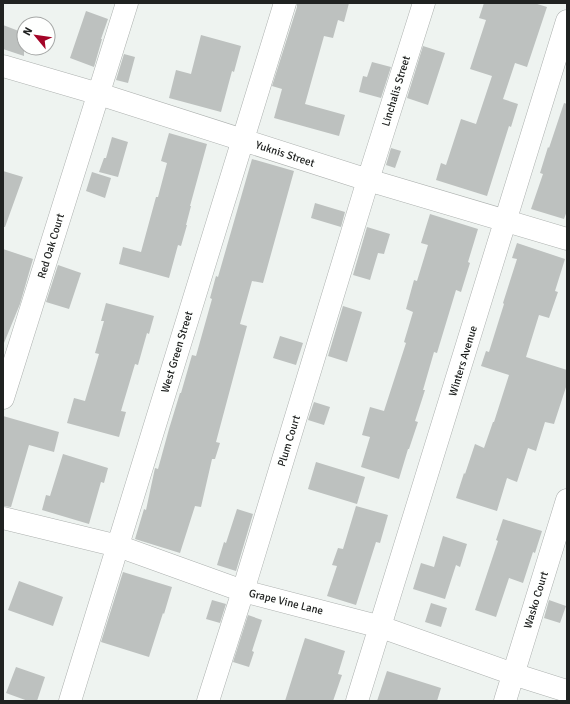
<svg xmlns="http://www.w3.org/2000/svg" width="570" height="704" font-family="Signika,sans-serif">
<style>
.building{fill:#bdc1bf}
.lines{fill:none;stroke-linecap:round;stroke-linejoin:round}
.minor-casing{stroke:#adb1af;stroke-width:23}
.minor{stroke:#fff;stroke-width:22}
.labels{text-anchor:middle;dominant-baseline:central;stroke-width:4;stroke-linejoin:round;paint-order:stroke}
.street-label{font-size:11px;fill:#202221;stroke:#fefffe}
</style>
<rect width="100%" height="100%" fill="#eef3f0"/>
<path class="building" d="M297,3H349L344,22L338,20L333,38L324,36L305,104L345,115L339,136L274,118L282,89L272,86L297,7Z
M484,3H534L547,7L527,67L515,63L503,99L518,104L511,127L509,126L487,196L436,180L441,163L446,165L461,119L476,124L492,76L470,69L486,20L479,18Z
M86,11L108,19L101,39H102L94,67L70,58Z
M3,25L24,33V56L3,49Z
M201,35L241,46L234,72L232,71L221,112L169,98L176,70L191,74Z
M423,46L445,53L428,105L407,98Z
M124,54L135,57L128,83L116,80Z
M372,62L391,67L381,98L359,92L363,76L367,77Z
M564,103L567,104V211L564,219L531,209L543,174L540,173L548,147L549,148Z
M169,133L207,144L190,206H191L186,225H187L181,246L178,245L169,278L119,264L123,247L141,252L156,197H158L167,163L161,161Z
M112,137L128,142L118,177L99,172L104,158H106Z
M391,148L401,151L395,168L386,165Z
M252,159L294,171L263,283L252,281L240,324L247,326L216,442L220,443L215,459H212L201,507L195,506L180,553L135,539L144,509L146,510L155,468L158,469L169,429L180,393H181L192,355L196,356L212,299L210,298L216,276L218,277Z
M3,171L23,177L5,227H3Z
M92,172L111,178L105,198L86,191Z
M315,203L345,212L341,227L311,218Z
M430,214L478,229L468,262L470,263L461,292L456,290L437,353L434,352L423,390H425L415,421L418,422L409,449H408L399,479L361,467L370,437L362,435L370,407L384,411L406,343L404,342L413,312L406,309L414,280L417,281L428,245L421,243Z
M367,227L390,234L384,254L378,253L370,280L353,275Z
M517,243L565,259L555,291L558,292L549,318L539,315L526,357L567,370V384L554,424L545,422L536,451L528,448L517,482L507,478L497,511L456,498L464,473L465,474L475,444L484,448L493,422H494L509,375L481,366L486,351L489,352L504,304L503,303L517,259L512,258Z
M3,249L33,259L20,304L4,343H3Z
M58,265L81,273L69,309L46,302Z
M106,303L154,316L149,334L147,333L138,365L135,364L121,411L126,412L119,437L67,423L74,398L85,401L99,354L95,353L104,321H101Z
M343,306L362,312L347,362L328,356Z
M280,336L303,343L296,365L273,358Z
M314,402L330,407L324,425L308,420Z
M3,416L59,432L54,452L29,445L11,507L3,506Z
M63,454L108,468L104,483L101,482L89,524L42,510L46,495L50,496Z
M316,462L365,477L357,504L308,489Z
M356,506L388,515L380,543L376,542L356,605L327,596L337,566L332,565L338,548L343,549Z
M237,509L253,514L236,571L217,565L224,542L226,543Z
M503,519L542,531L535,553L533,552L523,583L509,578L496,617L475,610L498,541L496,540Z
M443,536L467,544L460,567L456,565L445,599L413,589L421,563L434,567Z
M123,572L172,587L164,614L163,613L149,657L101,642Z
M19,581L63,597L53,626L8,610Z
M212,600L226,604L220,623L206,619Z
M549,600L566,606L560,623L544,618Z
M431,603L447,608L441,627L425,622Z
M248,615L262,620L252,651L254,652L249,667L233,662Z
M305,638L345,651L338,674L342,675L333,701H285Z
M16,667L45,677L37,701H28L6,693Z
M387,671L441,688L437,701H377Z"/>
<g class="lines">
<defs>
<path id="minor" d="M3,66L99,94L368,180L567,239
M3,398L127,3
M3,518L118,546L243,591L381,627L513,674L567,691
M70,701L285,3
M208,701L243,591L368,180L424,3
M357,701L567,21
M505,701L567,500"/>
</defs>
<use href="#minor" class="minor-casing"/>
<use href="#minor" class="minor"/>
</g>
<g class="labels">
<g class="street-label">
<text transform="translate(396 91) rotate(-73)">Linchalis Street</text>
<text transform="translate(285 154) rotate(18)">Yuknis Street</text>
<text transform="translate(51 246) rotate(-73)">Red Oak Court</text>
<text transform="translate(177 352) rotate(-73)">West Green Street</text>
<text transform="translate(463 361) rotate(-73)">Winters Avenue</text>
<text transform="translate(289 441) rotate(-73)">Plum Court</text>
<text transform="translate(536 600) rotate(-73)">Wasko Court</text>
<text transform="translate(286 602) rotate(14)">Grape Vine Lane</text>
</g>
</g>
<rect width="570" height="704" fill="none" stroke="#202221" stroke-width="8"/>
<g transform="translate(36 36) rotate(299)"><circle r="19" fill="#fefffe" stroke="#a5a7a6"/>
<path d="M0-3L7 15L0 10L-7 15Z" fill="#a30427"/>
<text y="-6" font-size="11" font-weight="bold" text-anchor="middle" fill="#202221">N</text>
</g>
</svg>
